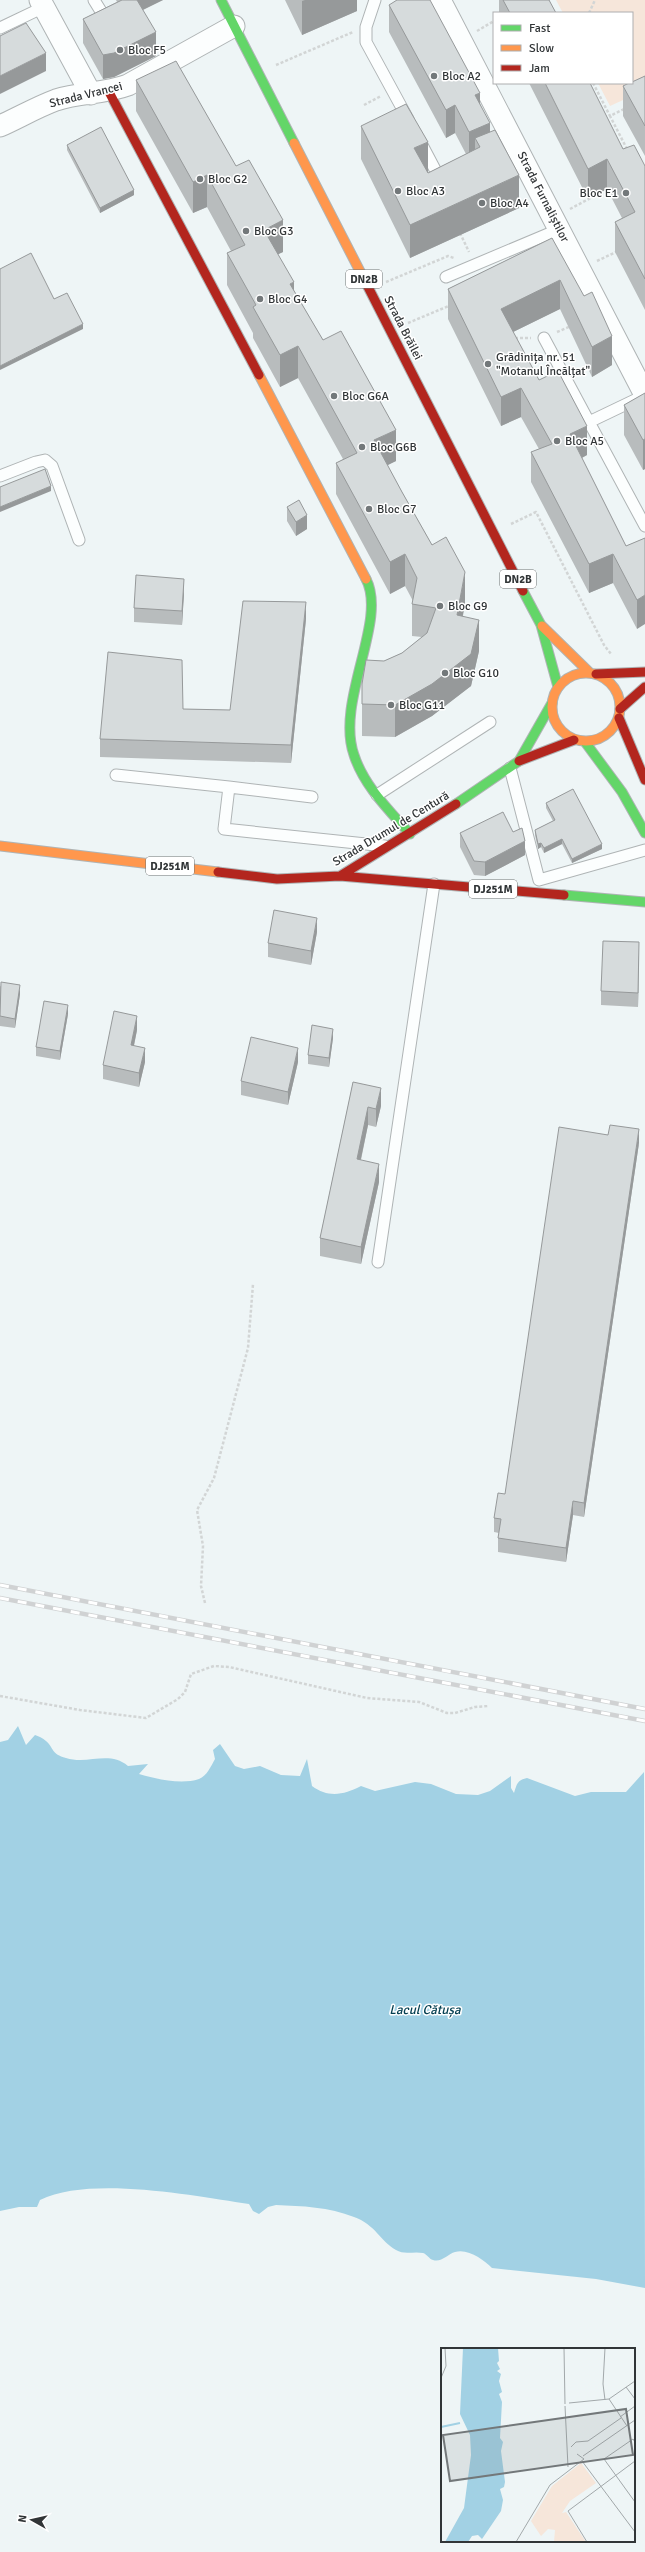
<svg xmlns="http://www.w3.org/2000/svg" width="645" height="2552" font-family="Signika,sans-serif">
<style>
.green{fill:#f6e6da}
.water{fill:#a2d1e4}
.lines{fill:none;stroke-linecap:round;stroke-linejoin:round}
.lane-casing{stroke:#afb4b5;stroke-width:13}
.street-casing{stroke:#afb4b5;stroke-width:23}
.fast-casing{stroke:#afb4b5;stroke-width:11}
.slow-casing{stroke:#afb4b5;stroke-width:11}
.jam-casing{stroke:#afb4b5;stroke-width:11}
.path{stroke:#d2d5d5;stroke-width:2.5;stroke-dasharray:3 2;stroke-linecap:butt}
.lane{stroke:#fcfefe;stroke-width:11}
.street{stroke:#fcfefe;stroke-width:21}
.fast{stroke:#63d668;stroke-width:9}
.slow{stroke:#ff974d;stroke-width:9}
.jam{stroke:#b3261e;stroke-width:9}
.rail-casing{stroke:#d0d2d3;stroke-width:4.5}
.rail{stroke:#fff;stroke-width:3;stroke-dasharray:9;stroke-linecap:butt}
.wall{fill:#b8bcbd}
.shaded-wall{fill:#96999a}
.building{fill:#d6dbdc;stroke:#96999a}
.poi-dot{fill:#73787a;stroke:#fff;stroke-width:1.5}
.labels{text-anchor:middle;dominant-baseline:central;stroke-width:3;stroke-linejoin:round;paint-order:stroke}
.shield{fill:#fff;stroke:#6f7273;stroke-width:1}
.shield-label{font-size:11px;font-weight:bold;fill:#313537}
.poi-label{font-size:12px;fill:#313537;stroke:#fff;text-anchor:start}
.street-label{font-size:12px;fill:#313537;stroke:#fff}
.water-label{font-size:13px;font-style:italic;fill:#023e50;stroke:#fff}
.inset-river{fill:none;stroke:#a2d1e4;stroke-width:2}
.inset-road{fill:none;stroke:#a2a8aa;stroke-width:1}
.view{fill:#73787a;fill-opacity:0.15;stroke:#73787a;stroke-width:2}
.inset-edge{fill:none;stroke:#313537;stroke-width:2}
</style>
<rect width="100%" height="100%" fill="#eef5f6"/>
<path class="green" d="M556,0H645V90L610,106L598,83H632V13H563Z"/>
<path class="water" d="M18,1726L26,1745L35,1735C38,1736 43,1738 46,1741C54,1748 51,1754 66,1758C88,1765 109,1750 128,1766L148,1764L139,1774C157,1779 181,1785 199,1779C207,1776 211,1766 215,1759L213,1750L220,1744L235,1766L244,1769L260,1766L281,1775L300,1776L307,1759L312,1786C328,1798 344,1795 361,1786L375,1791L415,1782L431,1784L456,1794L478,1795L490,1791L511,1776V1788L514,1793C517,1784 517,1780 527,1778L575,1796L591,1792H626L644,1772L645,2288L596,2279L492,2268C484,2260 468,2248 455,2252C448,2254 441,2263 433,2260C429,2259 427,2254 423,2253C414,2251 404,2255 396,2250C380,2241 376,2225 354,2217C329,2207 302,2206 276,2205L268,2207L259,2214L253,2211L249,2204L242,2203C189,2195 89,2176 40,2200L37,2207H19L0,2211V1742L8,1740Z"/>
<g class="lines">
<defs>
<path id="lane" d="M94,0L102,13
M375,0L366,27V42L408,119
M0,28L44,7
M421,143L440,179L444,177
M446,277L560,229
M544,338L589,422L637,399
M589,422L645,526
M0,476L36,462L45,460L52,466L79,540
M510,768L539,880L645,850
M116,775L229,787
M377,795L490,722
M312,797L229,787L224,829L385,846
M378,1262L434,884"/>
<path id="street" d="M40,0L91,94
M440,0L645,395
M0,126C18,118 37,107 56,100C80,92 104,94 128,85L234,26"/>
<path id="fast" d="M221,0L294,143
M366,579C388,621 335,701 354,755C364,786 389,810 410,834
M523,591L541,625L558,687
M585,742L622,792L645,833
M456,804L519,761L552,703
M564,895L645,902"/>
<path id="slow" d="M294,143L366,283
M259,375L366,579
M542,626L590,673
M552 707a34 34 0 1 1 68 0a34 34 0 1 1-68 0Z
M0,846L218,872"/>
<path id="jam" d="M109,92L259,375
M366,283L523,591
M596,674L645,672
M620,709L645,687
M619,718L645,780
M519,761L574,740
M218,872L277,879L340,876L456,804
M340,876L564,895"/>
</defs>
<use href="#lane" class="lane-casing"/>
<use href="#street" class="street-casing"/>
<use href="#fast" class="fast-casing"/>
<use href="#slow" class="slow-casing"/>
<use href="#jam" class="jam-casing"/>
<path class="path" d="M589,13L595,0
M477,31L494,21
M276,65L353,32
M593,83L610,116
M364,105L381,96
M624,109L610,116L627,149
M570,209L598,194
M460,233L469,252
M597,261L618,251
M386,282L448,256L454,258
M408,323L451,305
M557,332L571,326
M515,338H531
M511,524L536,512L604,645L611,654
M205,1603L201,1586L203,1546L197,1510L214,1478L248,1348L253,1284
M0,1696L80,1710L146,1718L178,1699L185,1692L191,1674L214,1666L229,1667L367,1698L419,1702L447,1713H455L475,1707L489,1706"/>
<use href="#lane" class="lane"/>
<use href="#street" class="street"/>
<use href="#fast" class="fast"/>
<use href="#slow" class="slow"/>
<use href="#jam" class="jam"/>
<defs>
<path id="rail" d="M0,1585L645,1709
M0,1598L645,1721"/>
</defs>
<use href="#rail" class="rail-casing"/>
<use href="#rail" class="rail"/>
</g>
<path class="wall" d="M116,0H163L143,10L156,56L114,77L103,79L83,43V19L117,2Z
M285,0H357V11L302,35Z
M499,0H549L556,13H499Z
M389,5L480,103L490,132L519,208L410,258L361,159V126L428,173L466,154L455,133L446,138L389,32Z
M645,76V156L623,116V86Z
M136,80L283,252L278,254L294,291L323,340L396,461L387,465L402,492L465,603L463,616L479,651L471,686L432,716L395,737L362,736V684L384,661L402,653L422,637L412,636V604L413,601L405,586L390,594L336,494V463L343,459L298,378L280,387L253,338V333L227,285V253L231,251L207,207L193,213L136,111Z
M529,83H590L623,149L645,166V310L615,252V222L622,218L607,189L588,199Z
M67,145L134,195L100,213L67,150Z
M552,238L612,365L592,377L560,309L513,332L539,380L587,455L582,458L626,546L645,538L637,629L613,583L589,593L531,482V452L539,449L521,417L501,426L448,319V289Z
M645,393V469L643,470L624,435V405Z
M287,507L307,529L296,536L287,521Z
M184,593L182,625L134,622V608Z
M306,619L291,763L100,757V739L183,709L230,710Z
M546,803L602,849L572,863L562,844L544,853L541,847L538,849L535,835V830L553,821L546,808Z
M513,832L525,855L485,876L474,875L460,847V833Z
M317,932L311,965L268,957V943Z
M639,956L638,1007L601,1005V991Z
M0,986L20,994L15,1028L0,1026Z
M68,1014L60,1060L36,1056V1047Z
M137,1030L134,1046L145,1062L139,1087L103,1079V1065Z
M333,1038L329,1067L308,1064V1055Z
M298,1062L288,1105L241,1095V1081Z
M353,1082L381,1106L376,1127L368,1125L361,1160L379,1182L361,1264L320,1256V1238Z
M639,1143L584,1517L573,1515L566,1562L498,1552V1538L499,1533L494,1532V1518L505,1494Z"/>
<path class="shaded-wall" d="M126,0H163L126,18Z
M305,0H357V11L302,35V1Z
M156,32V56L114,77L103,79V55Z
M46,53V71L0,94V76Z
M480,93V120L475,95Z
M455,105V133L446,138V110Z
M490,123V150L480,147L475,138V156L469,159V132Z
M428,142V175L414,148Z
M607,159V189L588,199V169Z
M207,175V207L193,213V182Z
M519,175V208L410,258V225Z
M134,190V195L100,213V208Z
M283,220V252L264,261V230Z
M560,280V309L501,338V309Z
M294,282V313L290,284Z
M83,324V329L0,370V366Z
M612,336V365L592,377V347Z
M298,346V378L280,387V355Z
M521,388V417L501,426V397Z
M587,426V455L570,464V434Z
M396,430V461L374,472V440Z
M645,439V469L643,470V440Z
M51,486V491L0,512V507Z
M307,515V529L296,536V522Z
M405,554V586L390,594V562Z
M613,554V583L589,593V564Z
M465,572V603L457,647V615Z
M184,579V593L182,625V611Z
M645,595V624L637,629V600Z
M306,602V619L291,763V745Z
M479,620V651L471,686L432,716L395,737V705Z
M562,839V844L544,853V848Z
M525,841V855L485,876V862Z
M541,843V847L538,849V844Z
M602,844V849L572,863V859Z
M317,918V932L311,965V951Z
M639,942V956L638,1007V993Z
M20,985V994L15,1028V1019Z
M68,1005V1014L60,1060V1051Z
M137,1016V1030L131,1059V1045Z
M333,1029V1038L329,1067V1058Z
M145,1048V1062L139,1087V1073Z
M298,1048V1062L288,1105V1092Z
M381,1088V1106L376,1127V1109Z
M368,1107V1125L357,1177V1159Z
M639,1129V1143L584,1517V1503Z
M379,1164V1182L361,1264V1247Z
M573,1501V1515L566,1562V1548Z"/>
<path class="building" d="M122,0H137L156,32L114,53L103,55L83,19Z
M397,0H430L480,93L475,95L490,123L469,132L455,105L446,110L389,5Z
M503,0H549L556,13H510Z
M26,23L46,53L0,76V36Z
M176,61L236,166L249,160L283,220L264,230L294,282L290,284L323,340L341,331L396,430L374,440L402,492L432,545L446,537L465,572L457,615L479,620L471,654L432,684L395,705L362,704V684L366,660L384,661L402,653L427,633L436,608L412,604L417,578L405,554L390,562L336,463L357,453L298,346L280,355L253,307L256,305L227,253L245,245L207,175L193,182L136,80Z
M645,76V126L623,86L629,83H632V82Z
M545,83H590L623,149L634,145L645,166V279L615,222L635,212L607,159L588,169Z
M406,104L428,142L414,148L428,173L480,147L475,138L495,130L519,175L410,225L361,126Z
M101,127L134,190L100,208L67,145Z
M552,238L584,296L592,292L612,336L592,347L560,280L501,309L539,380L558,371L587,426L570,434L626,546L645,538V595L637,600L613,554L589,564L531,452L552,444L521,388L501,397L448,289Z
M31,253L54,299L67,293L83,324L0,366V269Z
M645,393V439L643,440L624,405Z
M45,469L51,486L0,507V487Z
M299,500L307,515L296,522L287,507Z
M136,575L184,579L182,611L134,608Z
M243,601L306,602L291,745L100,739L108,652L182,660L183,709L230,710Z
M573,789L602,844L572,859L562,839L544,848L541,843L538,844L535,830L555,820L546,803Z
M503,812L513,832L522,828L525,841L485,862L474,861L460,833Z
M274,910L317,918L311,951L268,943Z
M603,941L639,942L638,993L601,991Z
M1,982L20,985L15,1019L0,1016Z
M44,1001L68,1005L60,1051L36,1047Z
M114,1011L137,1016L131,1045L145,1048L139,1073L103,1065Z
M312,1025L333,1029L329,1058L308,1055Z
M251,1037L298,1048L288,1092L241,1081Z
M353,1082L381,1088L376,1109L368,1107L357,1159L379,1164L361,1247L320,1238Z
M610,1125L639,1129L584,1503L573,1501L566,1548L498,1538L501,1519L494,1518L498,1493L505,1494L559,1127L608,1135Z"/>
<g class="poi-dot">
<circle cx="120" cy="50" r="4"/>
<circle cx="434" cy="76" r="4"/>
<circle cx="200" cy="179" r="4"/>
<circle cx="398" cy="191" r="4"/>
<circle cx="626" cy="193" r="4"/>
<circle cx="482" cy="203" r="4"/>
<circle cx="246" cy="231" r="4"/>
<circle cx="260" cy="299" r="4"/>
<circle cx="488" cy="364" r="4"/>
<circle cx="334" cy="396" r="4"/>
<circle cx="557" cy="441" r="4"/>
<circle cx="362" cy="447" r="4"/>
<circle cx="369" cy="509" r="4"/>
<circle cx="440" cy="606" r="4"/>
<circle cx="445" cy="673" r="4"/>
<circle cx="391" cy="705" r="4"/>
</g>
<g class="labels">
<g class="shield">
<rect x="346" y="270" width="36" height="18" rx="3"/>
<rect x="500" y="570" width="36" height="18" rx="3"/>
<rect x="146" y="857" width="48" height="18" rx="3"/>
<rect x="469" y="880" width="48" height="18" rx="3"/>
</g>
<g class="shield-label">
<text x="364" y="279">DN2B</text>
<text x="518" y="579">DN2B</text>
<text x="170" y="866">DJ251M</text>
<text x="493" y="889">DJ251M</text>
</g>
<g class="poi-label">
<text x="128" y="50">Bloc F5</text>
<text x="442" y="76">Bloc A2</text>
<text x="208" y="179">Bloc G2</text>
<text x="406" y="191">Bloc A3</text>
<text x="618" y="193" text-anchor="end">Bloc E1</text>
<text x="490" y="203">Bloc A4</text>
<text x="254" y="231">Bloc G3</text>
<text x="268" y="299">Bloc G4</text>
<text x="496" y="357">Grădinița nr. 51<tspan x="496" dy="14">"Motanul Încălțat"</tspan></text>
<text x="342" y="396">Bloc G6A</text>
<text x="565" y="441">Bloc A5</text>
<text x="370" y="447">Bloc G6B</text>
<text x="377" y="509">Bloc G7</text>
<text x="448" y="606">Bloc G9</text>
<text x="453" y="673">Bloc G10</text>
<text x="399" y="705">Bloc G11</text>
</g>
<g class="street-label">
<text transform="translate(86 95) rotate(-14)">Strada Vrancei</text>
<text transform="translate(543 197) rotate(63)">Strada Furnaliștilor</text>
<text transform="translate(403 328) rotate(63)">Strada Brăilei</text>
<text transform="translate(391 829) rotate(-31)">Strada Drumul de Centură</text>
</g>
<g class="water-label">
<text x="425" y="2010">Lacul Cătușa</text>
</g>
</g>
<g transform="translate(441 2348)">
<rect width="194" height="194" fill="#eef5f6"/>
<path d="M140,115L155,135L129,153L121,165L125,164L145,194H113L114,182L107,181L100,188L90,173L111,138Z" fill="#f6e6da"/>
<path d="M22,0H57L58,13L56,15L59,21L56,23L60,26L58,33L61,44L58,46L61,54L59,90L62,94L60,103L64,134L63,139L59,141L62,152L60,163L41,191L37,187L31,188L27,194H4L23,160L30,107L29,87L19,66Z" fill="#a2d1e4"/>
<path class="inset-river" d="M0,79L19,75"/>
<path class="inset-road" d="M123,0L124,56M164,0L162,36L164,52M0,30L5,18L4,0M185,39L194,51M168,51L186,78M128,55L168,51L194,33M124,58L127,119M179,69L194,58M194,94L192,91L163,111L194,154M130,99L135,94L147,93L180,70M142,108L194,72M141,113L194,184M75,194L109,137L143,111L136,106M146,194L127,163L194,113"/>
<path class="view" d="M185,61L192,107L9,133L2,87Z"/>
<rect width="194" height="194" class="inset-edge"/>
</g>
<rect x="493" y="12" width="140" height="72" fill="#ffffff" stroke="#adaeaf"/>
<rect x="501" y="25" width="20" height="6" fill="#63d668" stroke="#adaeaf"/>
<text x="529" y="32" font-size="12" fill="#313537">Fast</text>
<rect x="501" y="45" width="20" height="6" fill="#ff974d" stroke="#adaeaf"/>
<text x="529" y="52" font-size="12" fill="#313537">Slow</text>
<rect x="501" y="65" width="20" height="6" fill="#b3261e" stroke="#adaeaf"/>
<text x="529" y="72" font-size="12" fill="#313537">Jam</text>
<g transform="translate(32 2520) rotate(278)" stroke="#ffffff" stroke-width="3" paint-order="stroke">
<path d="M0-3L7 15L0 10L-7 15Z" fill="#313537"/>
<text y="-6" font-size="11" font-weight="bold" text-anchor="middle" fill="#313537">N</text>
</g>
</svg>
